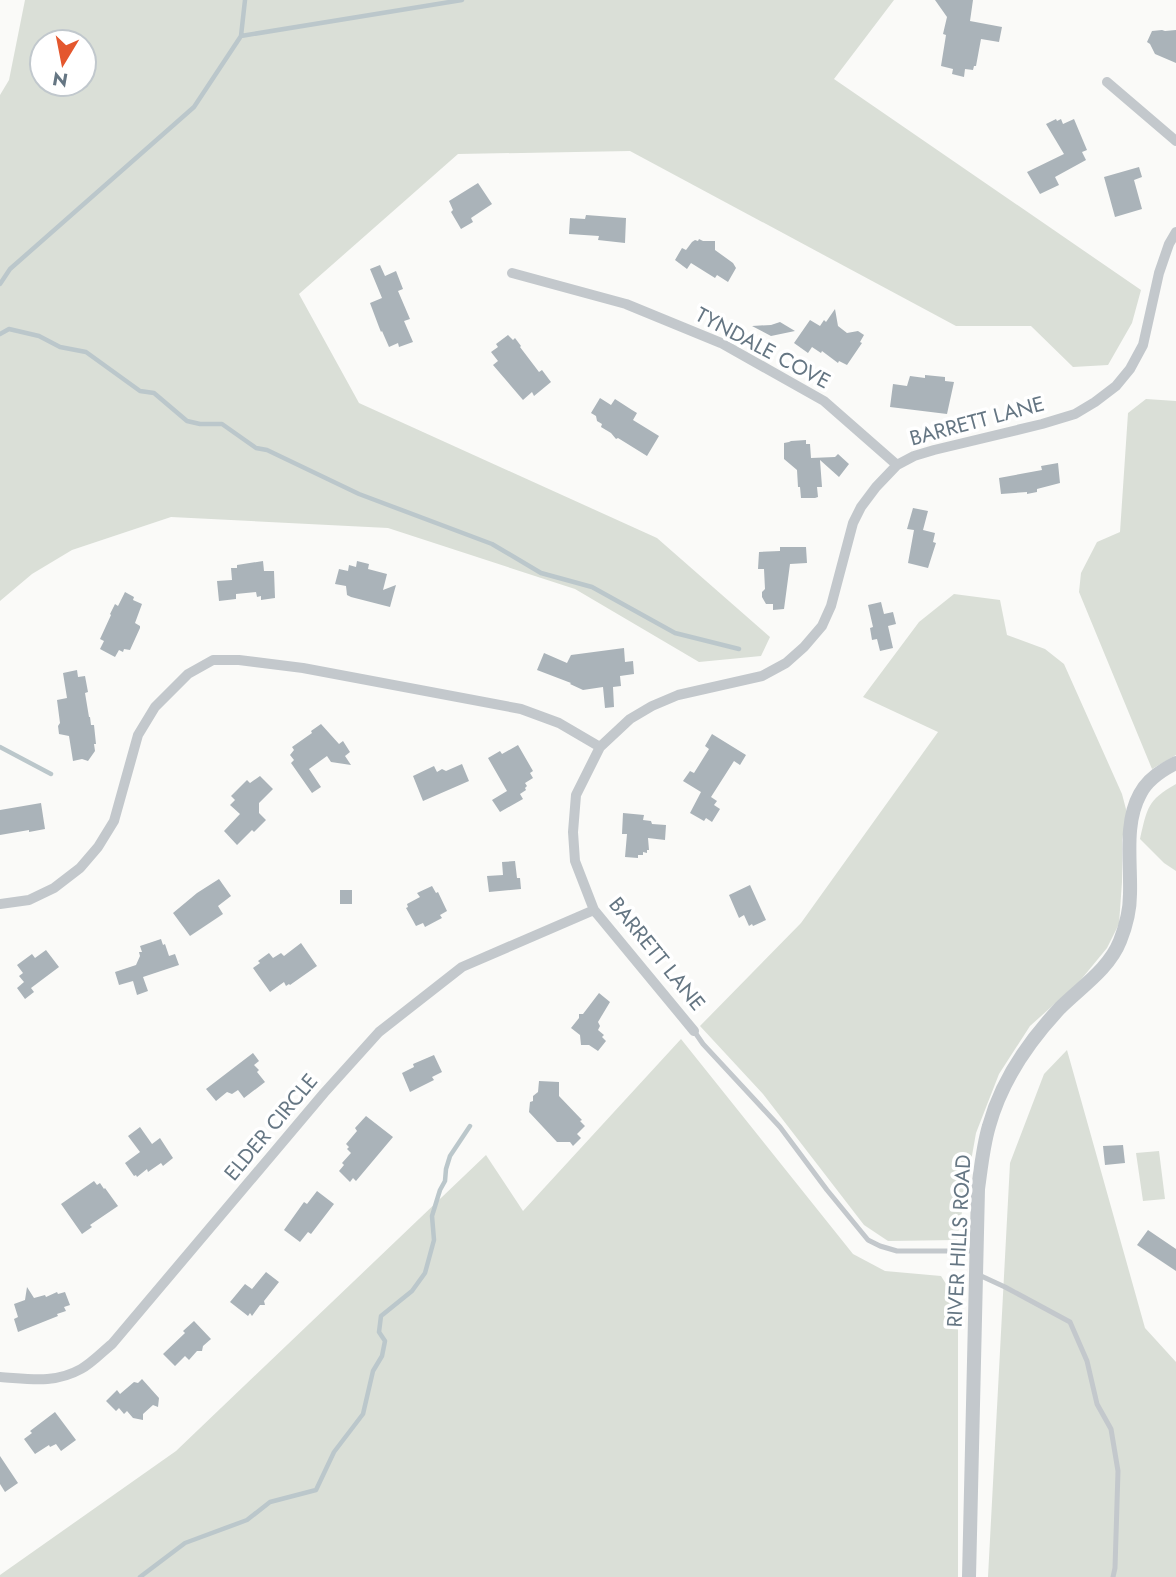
<svg xmlns="http://www.w3.org/2000/svg" width="1176" height="1577" font-family="Jost,sans-serif">
<style>
.green{fill:#dadfd7;fill-rule:evenodd}
.lines{fill:none;stroke-linecap:round;stroke-linejoin:round}
.stream{stroke:#bbc7cb;stroke-width:4.5}
.building{fill:#aab3b9}
.service{stroke:#c3c8cc;stroke-width:5}
.minor{stroke:#c3c8cc;stroke-width:10}
.tertiary{stroke:#c3c8cc;stroke-width:14}
.labels{text-anchor:middle;dominant-baseline:central;stroke-width:7;stroke-linejoin:round;paint-order:stroke}
.street-label{font-size:21px;fill:#657683;stroke:#fff}
</style>
<rect width="100%" height="100%" fill="#fafaf8"/>
<path class="green" d="M25,0H894L834,79L1141,290L1132,323L1108,365L1073,367L1031,326H956L630,151L458,154L299,294L359,403L657,538L770,637L761,656L699,662L575,589L388,528L171,517L72,550L32,574L0,601V95L9,80ZM42,42H84V84H42Z
M1146,399L1176,401V755L1152,769L1079,592L1081,573L1097,542L1120,532L1128,413Z
M954,594L1000,600L1007,635L1045,649L1064,664L1122,794L1127,813L1122,840V882L1119,924L1107,948L1079,982L1030,1026L999,1074L976,1133L957,1240L888,1241L864,1225L763,1094L700,1026L801,923L938,732L863,697L919,622Z
M1176,784V871L1164,863L1140,839C1147,809 1147,800 1176,784Z
M681,1039L853,1254L885,1271L941,1276L958,1303V1577H0V1575L176,1451L486,1155L523,1211Z
M1067,1050L1145,1328L1176,1362V1577H988L1010,1163L1044,1074Z
M1159,1151L1165,1199L1143,1201L1136,1153Z"/>
<g class="lines">
<path class="stream" d="M241,36L245,0
M0,284L10,269L194,107L241,36L462,0
M0,334L9,329L39,336L60,347L86,352L140,391L154,393L187,421L200,424H222L256,448L267,450L359,494L492,544L541,573L592,587L675,633L739,649
M0,747L51,774
M140,1577L185,1543L247,1520L270,1502L316,1490L334,1452L363,1414L373,1371L382,1356L385,1341L379,1332L381,1316L412,1291L425,1273L434,1240L432,1216L440,1190L445,1181L446,1169L450,1156L470,1126"/>
</g>
<path class="building" d="M935,0H973L970,21L1002,27L999,42L981,39L976,66H974L973,70L965,69L964,77L952,74L953,69L941,66L946,35L943,34L947,17Z
M1162,30L1165,31L1176,30V63L1155,54L1150,44L1147,42L1152,31Z
M1056,119L1057,121L1061,119L1063,124L1074,119L1087,150L1082,152L1086,160L1055,177L1059,185L1040,194L1027,172L1064,154L1046,124Z
M1139,167L1142,177L1134,180L1142,209L1115,217L1104,177Z
M478,183L492,204L471,218L473,222L461,229L451,212L453,210L449,201Z
M586,215L626,218L625,243L598,240L599,236L569,234L570,218L585,219Z
M699,239L703,241H715V250L733,263L736,268L728,282L717,275L715,278L691,263L687,269L675,260L682,248L686,250L692,242L695,240L698,241Z
M380,265L385,276L396,271L403,289L398,291L410,319L404,321L413,342L399,347L398,343L389,347L382,331L381,332L379,327L370,303L382,298L370,269Z
M835,309L838,326L847,333L858,331L864,335L860,342L862,343L847,365L839,361L838,363L822,351L821,353L812,347L808,353L794,343L810,320L820,326L824,320L826,322Z
M780,322L795,331L771,336L752,326L771,325Z
M508,335L513,340L515,338L521,346L520,347L539,372L542,370L551,382L534,396L532,392L523,400L493,365L498,361L491,352L498,347L496,344Z
M925,375L945,377V381L954,382L947,414L890,407L893,384L907,386L910,376L925,378Z
M600,398L611,405L615,399L632,410L637,413L633,420L659,436L647,456L618,438L616,439L611,433L601,427L602,424L597,421L596,416L591,413Z
M806,440V444H810L811,458L835,457L838,454L849,464L839,477L820,460L822,487H817L818,497L815,498H801L800,487H798L797,470L784,459V443L789,442L791,441Z
M1058,463L1060,483L1037,489V492L1027,494V492L1001,494L999,478L1042,470L1041,466Z
M913,508L928,511L923,530L935,533L933,542L936,543L928,568L908,563L914,530L907,529Z
M780,547H806L807,563L790,564L784,609L773,610V604H766L762,597V592L765,589L764,569H758L759,552L780,551Z
M263,561L264,571H274L275,598L261,600V596L257,597L256,592L236,594V599L219,601L217,581L232,580L231,568H237V565Z
M357,561L369,564L368,569L387,574L383,590L396,585L390,607L351,597L347,595L346,586L335,584L339,569L348,571L349,565L356,567Z
M125,592L134,597L133,600L142,604L135,623L140,626V628L130,650L124,649L123,652L119,650L115,657L100,649L104,641L100,639L111,615L110,614L115,604L118,606Z
M881,602L884,614L893,612L896,624L888,626L893,648L880,651L877,639L872,640L870,628L873,627L868,605Z
M624,648L625,662L633,661L634,674L620,676L621,686L613,687L614,707L605,708L603,687L583,690L570,684L571,683L537,670L544,653L567,663L571,655Z
M77,670L78,677L85,676L88,692L85,693L89,717H90L91,725H94L96,744H94L95,751L88,761L82,759L73,761L69,736L59,734L58,726L60,723L57,700L67,698L63,673Z
M321,724L339,744L343,741L350,752L345,756L351,765L331,762L327,756L309,769L321,787L312,793L291,763L294,760L290,755L294,750L292,747L312,733L311,731Z
M712,734L746,755L740,765L734,761L711,797L717,801L714,805L720,809L712,822L706,818L704,821L690,813L701,792L683,781L690,771L694,773L709,749L705,746Z
M518,745L533,771L530,773L533,778L525,783L527,786L525,788L526,790L520,794L523,799L500,812L492,800L507,791L488,758L500,751L502,754Z
M462,764L469,781L423,801L413,776L434,766L437,772L442,769L446,771Z
M260,776L273,789L259,803V813L266,820L254,832L252,830L237,845L224,831L240,814L230,805L235,800L231,796L247,780L250,783Z
M41,803L45,829L29,832V830L0,835V810Z
M623,813L644,815L643,820L651,821L652,824L666,825L665,840L648,838L649,850H647V853L643,852V855H638V858L625,857L627,834H622Z
M515,861L517,878H520L521,889L489,892L487,876L503,875L502,862Z
M219,879L231,896L218,906L223,914L190,936L173,913L197,893Z
M750,885L766,920L753,926L752,924L749,926L744,915L739,918L729,895Z
M432,886L436,893L438,892L447,911L440,915L442,918L425,927L423,923L416,926L406,908L408,907L407,904L420,897L417,893Z
M340,890H352V904H340Z
M161,939L163,945L165,944L169,956L175,954L179,965L143,977L148,991L137,995L133,981L119,985L115,972L136,965L140,956L139,952H142L140,946Z
M301,943L317,966L290,985L289,984L286,986L284,982L270,992L253,968L260,963L258,961L269,953L273,958L281,953L284,956Z
M46,950L59,967L31,988L34,992L25,999L17,988L24,982L19,976L23,973L17,965L32,954L35,958Z
M599,993L610,1002L598,1022L600,1026L598,1030L604,1035L602,1037L606,1041L598,1051L589,1045H581L580,1035L571,1028L579,1018V1014H583Z
M253,1053L259,1061L254,1065L259,1070L257,1072L265,1082L244,1098L238,1090L232,1094L227,1092L216,1101L206,1089Z
M434,1055L442,1072L432,1077L434,1080L410,1092L402,1073L414,1067L413,1064Z
M539,1081L559,1082V1096L582,1120L580,1121L585,1126L577,1134L581,1138L573,1146L570,1142H557L529,1112L530,1102L533,1101V1096L538,1092Z
M366,1116L393,1137L356,1181L353,1178L350,1182L339,1171L344,1165L342,1163L351,1153L347,1149L349,1147L346,1144L357,1131L355,1128Z
M140,1127L152,1144L160,1138L173,1158L163,1166L161,1163L148,1172L147,1169L137,1177L136,1175L134,1176L125,1163L140,1152L128,1136Z
M1123,1145L1125,1163L1105,1165L1103,1146Z
M94,1181L97,1185L100,1183L104,1189L105,1188L118,1206L90,1225L92,1227L82,1234L61,1204Z
M317,1191L334,1204L311,1234L308,1232L300,1242L284,1230L304,1202L307,1204Z
M1148,1230L1176,1249V1271L1137,1245Z
M266,1272L279,1282L264,1301L265,1305H260L252,1316L250,1313L248,1316L230,1302L245,1284L252,1289Z
M27,1287L34,1298L45,1295L46,1297L57,1292L58,1294L65,1292L70,1305L64,1307L66,1311L57,1314L58,1316L18,1332L14,1319L18,1317L14,1304L25,1300Z
M194,1321L211,1339L203,1346L202,1351H197L189,1360L185,1356L175,1366L163,1354L185,1333L183,1331Z
M142,1379L159,1398L158,1407L153,1405L143,1414V1420L133,1418L127,1411L124,1414L119,1408L116,1411L106,1401L117,1390L120,1394L134,1382L138,1383Z
M55,1412L76,1440L61,1451L56,1444L50,1447L49,1445L35,1454L24,1439L32,1433L30,1431Z
M0,1456L18,1483L5,1492L0,1484Z"/>
<g class="lines">
<path class="service" d="M694,1031L703,1044L780,1127L827,1190L868,1240L880,1246L897,1251H974
M979,1275L1005,1287L1070,1322L1087,1361L1097,1404L1111,1429L1118,1471L1115,1568L1113,1577"/>
<path class="minor" d="M1107,82L1176,141
M512,273L626,304L721,343L824,401L897,465
M0,904L29,900L54,888L80,868L98,847L114,821L138,735L155,707L188,674L213,660H239L303,668L521,709L559,723L600,747
M694,1031L594,910L575,861L573,832L576,795L600,747L630,719L652,706L678,695L762,676L786,663L804,647L822,626L831,606L853,523L861,507L876,487L897,465L914,456L934,450L1042,424L1075,414L1095,402L1116,386L1130,369L1143,345L1159,273L1169,244L1176,232
M0,1377C30,1379 54,1384 81,1369C92,1363 102,1352 112,1344L324,1093L379,1032L462,967L594,910"/>
<path class="tertiary" d="M969,1577L978,1189C981,1168 983,1146 989,1126C1001,1082 1029,1041 1060,1008C1081,987 1109,969 1120,941C1126,926 1130,910 1130,894C1131,862 1124,823 1140,794C1147,780 1162,770 1176,763"/>
</g>
<g class="labels">
<g class="street-label">
<text transform="translate(763 348) rotate(28)">TYNDALE COVE</text>
<text transform="translate(977 421) rotate(-15)">BARRETT LANE</text>
<text transform="translate(657 954) rotate(51)">BARRETT LANE</text>
<text transform="translate(271 1127) rotate(-50)">ELDER CIRCLE</text>
<text transform="translate(959 1241) rotate(-87)">RIVER HILLS ROAD</text>
</g>
</g>
<g transform="translate(63 63) rotate(190)"><circle r="33" fill="#ffffff" stroke="#c1c8cd" stroke-width="2"/>
<path d="M0-5L12 26L0 18L-12 26Z" fill="#e4572e"/>
<text y="-10" font-size="19" font-weight="bold" text-anchor="middle" fill="#657683">N</text>
</g>
</svg>
